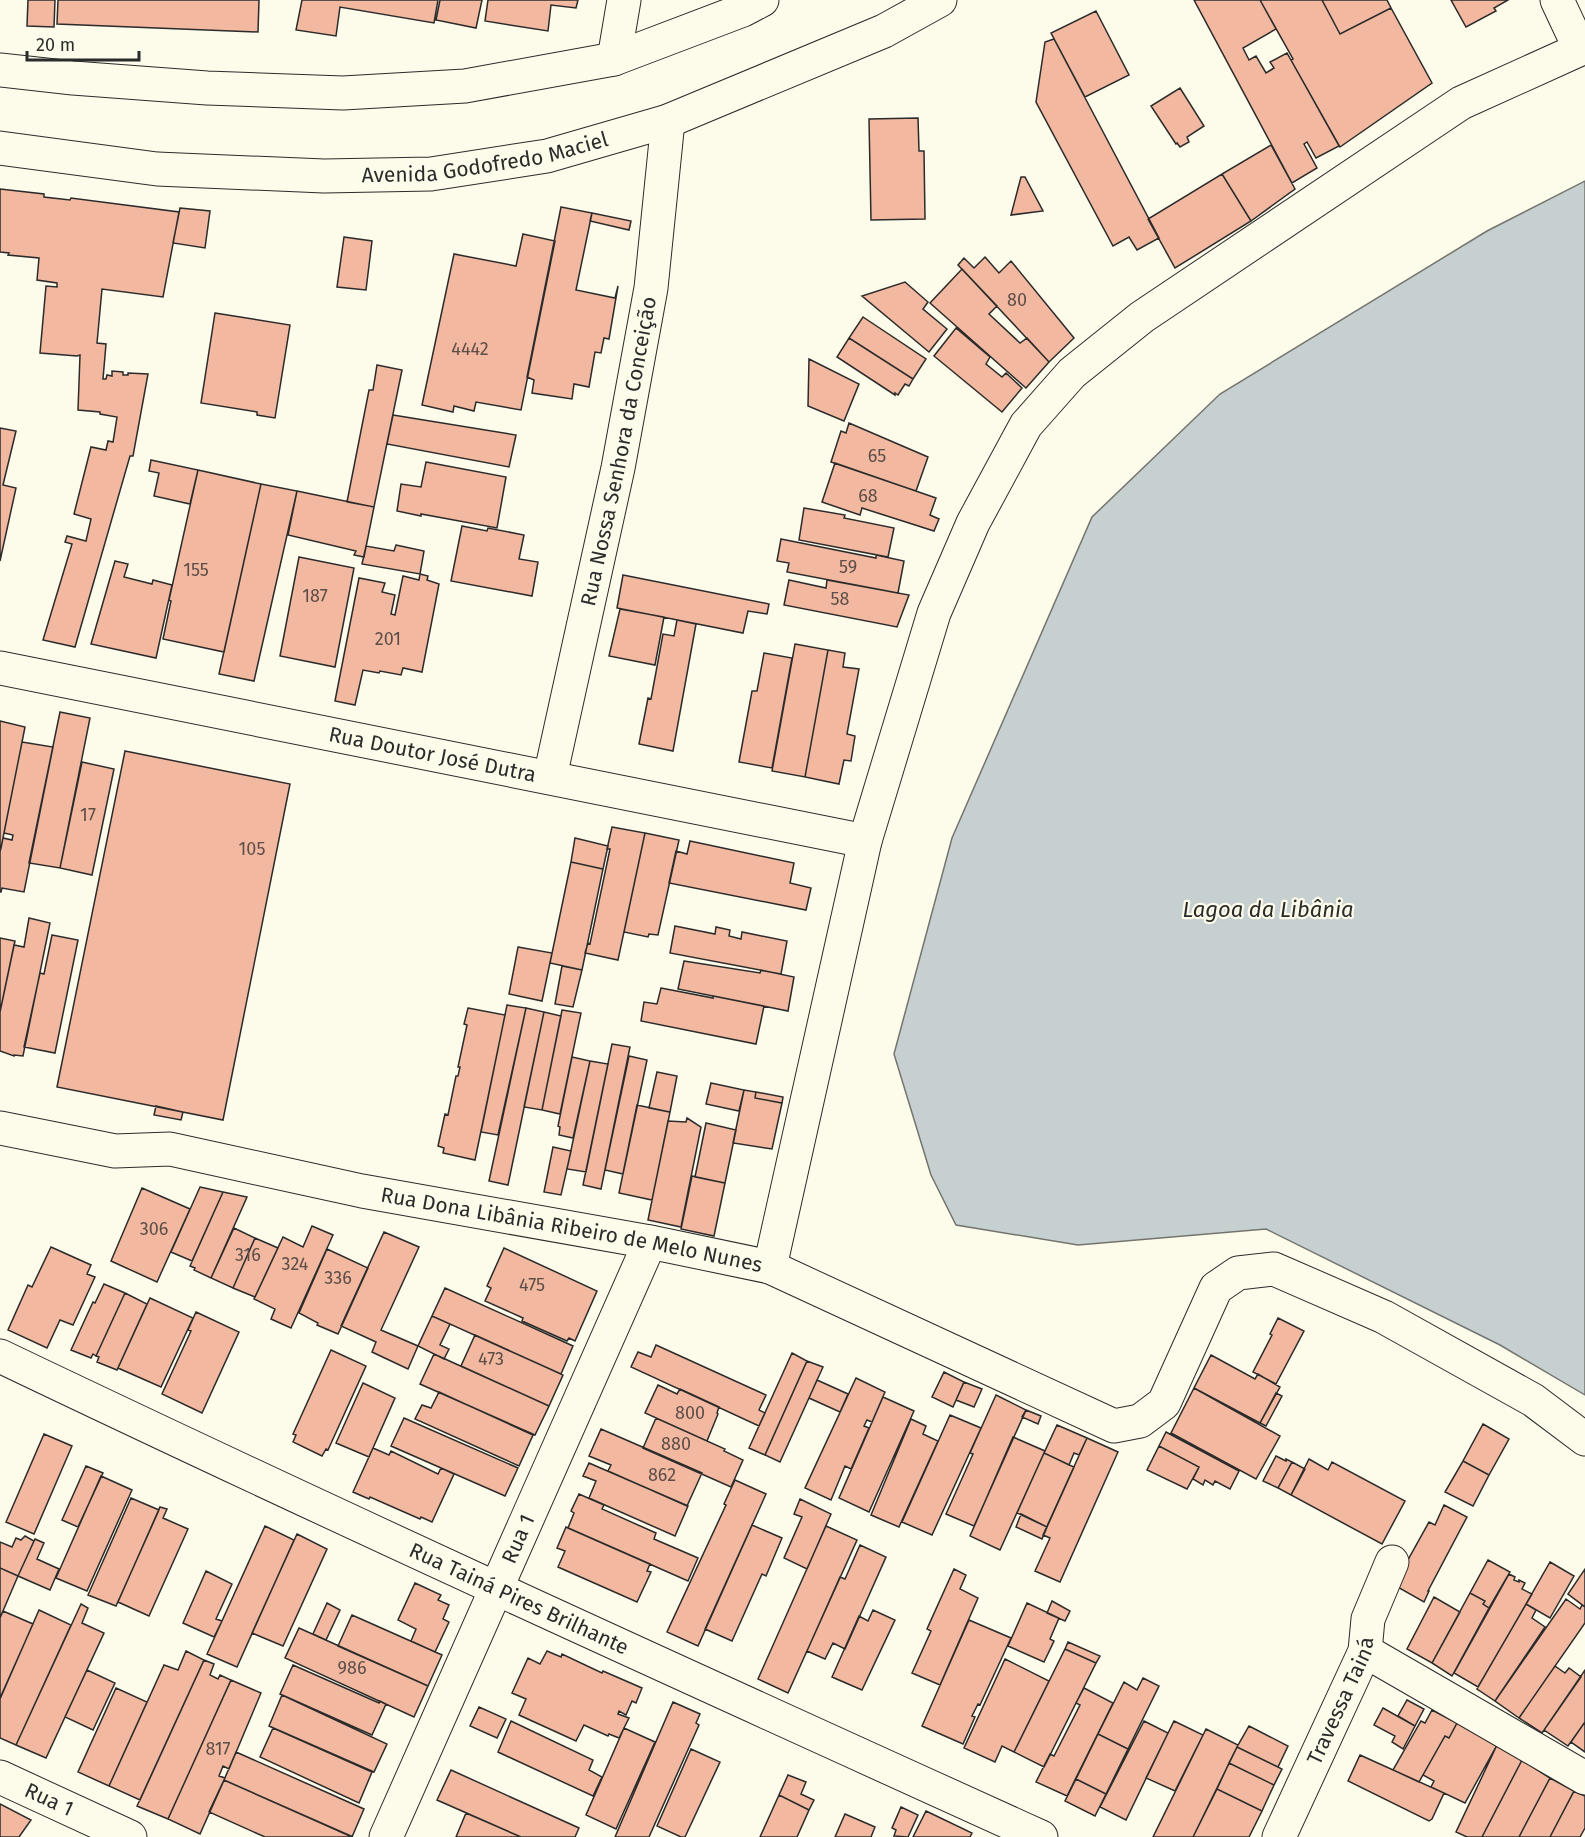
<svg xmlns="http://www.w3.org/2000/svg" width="1585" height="1837" font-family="'Fira Sans',sans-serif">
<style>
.water{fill:#c7d0d0;stroke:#74746e;stroke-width:1.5}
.building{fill:#f2b8a0;stroke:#2b2b2b;stroke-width:1.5}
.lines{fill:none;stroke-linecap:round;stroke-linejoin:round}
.minor-casing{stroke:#2b2b2b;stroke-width:35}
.major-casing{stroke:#2b2b2b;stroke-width:35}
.minor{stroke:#fdfbea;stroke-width:33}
.major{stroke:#fdfbea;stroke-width:33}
.labels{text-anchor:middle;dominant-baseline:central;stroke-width:4.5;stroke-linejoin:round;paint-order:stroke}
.number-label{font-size:18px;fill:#5d4e48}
.street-label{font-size:21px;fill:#2b2b2b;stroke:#fdfbea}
.water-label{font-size:22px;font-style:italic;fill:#2b2b2b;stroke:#fdfbea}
</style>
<rect width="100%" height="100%" fill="#fdfbea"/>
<path class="water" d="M1585,181V1395L1500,1345L1266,1229L1078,1245L956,1225L931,1175L894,1054L952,838L1092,517L1220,394L1487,231Z"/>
<path class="building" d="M28,0H55L54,27L27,26Z
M58,0H259L258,32L57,24Z
M302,0H438L434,23L340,7L336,36L296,30Z
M440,0H482L476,28L436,20Z
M488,0H578L576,8L551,5L548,31L485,21Z
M1194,0H1260L1276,29L1243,48L1249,60L1256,56L1266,73L1274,68L1270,62L1287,53L1339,146L1316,158L1307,142L1304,144L1317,168L1292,183Z
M1260,0H1322L1340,34L1391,8L1432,83L1340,147L1291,60L1293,59Z
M1322,0H1387L1391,8L1340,34Z
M1451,0H1508L1494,8L1496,11L1466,27Z
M1096,11L1129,75L1085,97L1051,33Z
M1054,39L1159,238L1137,250L1129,237L1113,246L1036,102L1045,42Z
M1180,88L1204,126L1187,137L1189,142L1180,147L1177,143L1176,144L1151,106Z
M918,118L919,151H924L925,219L871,220L869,119Z
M1271,145L1295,189L1251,221L1222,174Z
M1222,174L1251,221L1175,268L1148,219Z
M1021,177H1025L1043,211L1011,215Z
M0,189L44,194V197L70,200L71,198L179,212L163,297L102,289L97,343L106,344L103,379H106L107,375L112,376V371L123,372V375H128V373L148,374L133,456H130L75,647L43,640L72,544L65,542L67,536L86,541L91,519L74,514L91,447L106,450L108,441L113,442L117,417L100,414V412L78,410L80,355L77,356L40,353L46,286L57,287V283L37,280L39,258L8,255L9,253L0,252Z
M561,207L592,213L576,290L615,298L618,286L609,339L604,338L601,353L595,352L589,387L574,384L572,399L532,393L534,380L527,377Z
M180,208L210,211L205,248L173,243Z
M592,213L631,221L629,230L590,221Z
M523,234L555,241L521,410L476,402L474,411L454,406L453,412L422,405L454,254L516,266Z
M344,237L372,241L366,290L337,287Z
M985,257L999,273L1011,261L1074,338L1049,362L958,265L964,258L974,268Z
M962,269L997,306L989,314L1020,343L1027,338L1049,362L1026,388L930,303Z
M905,282L928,302L923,309L947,329L929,352L862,296Z
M215,313L290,325L275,418L257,415V412L201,403Z
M863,317L926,359L913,379L849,338Z
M956,328L990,357L986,364L1002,377L1006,373L1022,388L1002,412L934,356Z
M849,338L913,379L909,386L905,384L898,395L895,393V395L837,357Z
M809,359L859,384L844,421L808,406Z
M377,365L402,370L374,507L347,502L369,390H373Z
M393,415L516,435L509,467L387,444Z
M849,423L928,457L916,491L831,462L841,431L846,433Z
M0,428L16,431L3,485L16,488L0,561Z
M151,460L198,470L190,504L154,496L159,473L149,471Z
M426,462L506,477L497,528L421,514V516L397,511L401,484L421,487Z
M835,463L936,498L930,515L939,519L934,531L862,508L860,515L822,502Z
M198,470L261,484L224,652L163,639L171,601L169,600Z
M261,484L297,491L254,681L219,674Z
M297,491L374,507L364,557L354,555L356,551L288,535Z
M804,508L845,515L844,518L894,528L888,557L799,540Z
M462,526L487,531L488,528L524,535L519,559L538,562L532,596L451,581Z
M781,539L876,558V555L904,561L898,593L787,572L789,563L777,561Z
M396,545L424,551L420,574L362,564L366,546L394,551Z
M299,557L354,568L335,667L280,656Z
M115,561L128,564L124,577L152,584L153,580L172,585L156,658L91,644Z
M420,574L428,576L427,580L439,584L422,672L403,668L401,675L380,671L379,673L363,670L355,705L335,701L359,578L385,583L382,592L395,595L391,614L395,615L403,576L419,580Z
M623,575L769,604L767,614L748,611L743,633L617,608Z
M789,580L826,588L827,580L909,595L897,627L784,605Z
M620,609L664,617L655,665L609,656Z
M677,620L696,624L673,751L639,744L648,698L651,699L663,634L674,636Z
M795,644L828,650L805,777L772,771Z
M828,650L845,653L843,667L859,669L847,734L855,736L851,761L844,760L839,784L805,777Z
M764,653L792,658L772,768L739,762L752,691H757Z
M60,712L90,718L60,868L29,863Z
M0,721L25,727L1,848L0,847Z
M22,742L53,747L24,892L2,888L1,892H0V852L3,838L12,840L13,835L4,833Z
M125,751L290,784L223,1120L57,1087Z
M82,762L114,769L92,875L60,868Z
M612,827L645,833L618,960L585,953L588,943L590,944L610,849H607Z
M645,833L679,840L658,935L649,934L648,937L624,932Z
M575,838L608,846L603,869L571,862Z
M690,841L794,863L790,883L811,888L806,910L669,883L676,851L687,854Z
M571,862L603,869L582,970L550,963Z
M29,918L50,923L23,1056L14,1055V1056L0,1051V1012L14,945L24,947Z
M675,926L715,934L716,927L730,930L729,936L741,939L742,932L787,941L781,974L670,953Z
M52,935L78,940L55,1053L24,1047L40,973L44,974Z
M0,938L15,941L0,1012Z
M518,947L552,953L542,1001L509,994Z
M684,961L760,973L761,970L794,977L788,1011L678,989Z
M562,966L582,970L573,1007L555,1004Z
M661,988L713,998V996L764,1006L756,1044L641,1021L644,1002L657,1004Z
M507,1005L526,1008L498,1135L481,1132Z
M468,1008L505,1015L475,1160L443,1153L444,1148L438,1146L445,1114L448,1115L456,1076H458L460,1067H458L467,1025L464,1024Z
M526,1008L544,1012L508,1185L489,1181Z
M562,1010L581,1013L560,1114L542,1110Z
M544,1012L561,1016L542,1110L524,1107Z
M612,1044L630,1047L601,1189L583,1185Z
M629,1056L647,1060L623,1174L605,1170Z
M572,1057L590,1061L573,1138L559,1135L560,1127L558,1126Z
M590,1061L608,1064L586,1172L567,1169Z
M657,1072L677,1076L670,1112L649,1108Z
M711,1083L744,1090L739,1111L706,1104Z
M744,1090L756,1092L755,1098L782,1103L772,1149L733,1143Z
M756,1092L783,1097L782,1103L755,1098Z
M637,1105L670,1112L652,1200L619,1193Z
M156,1106L183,1112L181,1120L154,1115Z
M687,1118L701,1127L681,1227L648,1220L668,1121L686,1122Z
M706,1123L736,1130L725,1183L695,1177Z
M553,1147L571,1151L561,1195L544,1192Z
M692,1176L725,1183L714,1236L681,1229Z
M200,1187L223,1192L192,1261L171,1252Z
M142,1188L190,1209L157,1282L111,1261Z
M223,1192L247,1197L211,1278L194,1270L195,1268L190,1266Z
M312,1226L333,1235L291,1328L271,1319L275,1309L254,1299L283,1237L303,1247Z
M234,1228L255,1238L233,1288L211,1278Z
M384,1232L419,1247L381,1330L418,1346L408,1369L372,1352L376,1342L341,1326Z
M255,1238L278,1248L255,1297L233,1288Z
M51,1247L91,1265L87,1274L95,1277L73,1325L60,1320L47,1348L8,1330L28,1285L32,1287Z
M504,1248L597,1291L575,1341L569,1338L567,1341L522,1321L523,1318L485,1301L491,1288L487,1286Z
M327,1249L368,1268L338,1334L317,1325L318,1323L299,1313Z
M104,1284L125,1293L96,1356L93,1354L91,1358L71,1350L93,1302L95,1303Z
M445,1288L573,1346L561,1374L432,1316Z
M125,1293L147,1304L117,1370L97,1362L99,1357L96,1356Z
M150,1298L193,1318L161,1387L118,1368Z
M196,1312L239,1332L202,1413L162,1394L191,1331L188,1330Z
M432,1316L450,1324L440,1345L449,1349L444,1359L418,1346Z
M1278,1318L1304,1331L1276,1384L1253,1372L1272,1335L1270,1334Z
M475,1335L563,1375L549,1406L461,1366Z
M656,1345L766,1395L759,1410L765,1413L759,1426L631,1367L638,1352L651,1357Z
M331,1350L366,1366L328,1450L326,1449L322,1456L293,1442L296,1435L293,1434Z
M792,1353L807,1361L765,1455L749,1448Z
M434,1354L549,1406L535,1435L420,1384Z
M1211,1355L1255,1379L1258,1374L1280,1387L1260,1423L1194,1388Z
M807,1361L823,1367L780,1462L765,1455Z
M944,1372L964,1382L953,1407L932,1397Z
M856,1378L885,1392L872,1422L867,1420L864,1426L869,1428L851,1469L845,1466L831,1500L805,1488Z
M817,1380L848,1394L840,1412L809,1398Z
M964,1382L982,1389L974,1407L956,1400Z
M363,1383L395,1398L369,1457L336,1443Z
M658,1385L677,1394L680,1389L719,1407L717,1413L718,1414L707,1441L645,1413Z
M1194,1388L1280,1436L1256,1479L1171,1433Z
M439,1392L533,1435L519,1466L415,1419L422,1405L431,1408Z
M1276,1393L1282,1396L1266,1426L1260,1423Z
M996,1395L1026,1410L974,1526L946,1514L973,1454L970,1453Z
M883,1397L914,1411L869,1512L839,1498Z
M1026,1410L1041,1416L1038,1424L1022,1417Z
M950,1415L981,1428L932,1535L902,1522Z
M404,1418L518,1468L505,1496L391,1446Z
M656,1418L725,1449L724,1451L743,1460L731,1487L643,1448Z
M911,1419L926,1426L923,1434L938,1441L899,1527L871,1515Z
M1483,1424L1509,1439L1489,1475L1463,1461Z
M1057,1425L1087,1438L1079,1455L1074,1453L1069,1465L1044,1453Z
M601,1429L702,1473L687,1506L608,1471L611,1465L589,1456Z
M1166,1432L1239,1471L1230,1489L1215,1481L1213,1485L1205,1480L1203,1485L1193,1479L1199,1467L1159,1446Z
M44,1434L72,1446L34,1534L6,1522Z
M1013,1437L1045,1451L1000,1550L970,1536Z
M1087,1438L1118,1452L1060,1582L1035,1571L1050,1538L1043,1535Z
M1159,1446L1199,1467L1187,1489L1147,1470Z
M373,1448L389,1455L391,1451L438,1474L441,1468L454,1474L432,1522L421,1517L420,1519L370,1497L369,1499L353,1492Z
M1044,1453L1074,1467L1047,1527L1017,1513Z
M1276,1456L1286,1461V1459L1292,1462L1278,1488L1263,1481Z
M1309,1459L1328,1470L1332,1462L1405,1501L1382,1544L1291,1495Z
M1463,1461L1489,1475L1473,1506L1445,1492Z
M1292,1462L1305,1469L1291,1495L1278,1488Z
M589,1463L688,1506L675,1536L589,1498L596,1481L583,1476Z
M86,1466L103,1473L78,1527L62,1520Z
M101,1476L132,1490L87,1591L56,1578Z
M735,1480L766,1494L698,1646L667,1632L726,1505L724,1504Z
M579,1494L604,1505L602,1509L656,1533L654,1539L698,1558L688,1581L568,1528L574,1513L571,1511Z
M131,1498L159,1510L116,1606L88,1595Z
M800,1499L831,1514L807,1569L784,1558L802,1517L794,1514Z
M1444,1505L1467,1517L1428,1591H1429L1424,1602L1394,1585L1429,1522L1435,1525Z
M160,1507L167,1509L163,1518L188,1529L149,1616L118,1602Z
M1021,1514L1047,1527L1042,1539L1016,1527Z
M752,1525L782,1538L766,1576L762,1574L732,1641L705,1629Z
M265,1526L294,1540L237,1667L207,1654Z
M826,1526L857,1540L788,1693L758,1679Z
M566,1527L650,1564L647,1571L651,1572L637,1602L558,1567L565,1551L557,1548Z
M297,1534L327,1549L283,1646L252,1633Z
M25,1536L34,1541L18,1576L0,1568V1542L12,1547L16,1538L21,1540Z
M35,1539L44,1543L37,1559L59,1569L50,1590L18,1576Z
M860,1545L886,1557L845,1649L833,1643L825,1659L807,1651L840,1577L845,1579Z
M1488,1560L1510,1572L1489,1608L1483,1604L1485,1601L1470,1593Z
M1550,1562L1574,1576L1550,1618L1526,1604Z
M0,1568L18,1576L0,1618Z
M954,1569L966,1575L960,1589L978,1598L940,1685L912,1673L931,1631L927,1629Z
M1585,1569V1607L1568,1594Z
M206,1571L232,1584L216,1619L222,1621L214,1637L183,1623Z
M1509,1574L1515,1577L1514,1580L1519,1582V1580L1525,1583L1522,1589L1532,1594L1478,1687L1454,1673Z
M415,1583L441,1595L438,1600L449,1605L443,1619L449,1622L435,1652L411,1641L416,1629L398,1620Z
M1470,1593L1485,1601L1483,1604L1489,1608L1452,1676L1432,1663Z
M1434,1597L1460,1612L1432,1663L1407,1649Z
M1566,1599L1580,1609L1582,1605L1585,1607V1623L1519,1718L1495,1701Z
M1052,1601L1070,1611L1065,1621L1047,1613Z
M327,1603L340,1610L326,1640L313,1634Z
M1027,1603L1059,1618L1050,1639L1054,1641L1044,1662L1008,1646Z
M81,1604L88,1608L82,1623L104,1633L46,1758L16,1745Z
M1526,1604L1536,1610L1532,1618L1545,1627L1495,1701L1477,1689Z
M39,1610L71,1625L16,1745L0,1738V1699Z
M873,1610L895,1620L862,1690L832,1677L859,1616L868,1621Z
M3,1611L33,1624L0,1698V1618Z
M352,1615L442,1655L428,1686L338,1646Z
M969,1620L1011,1638L980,1705L978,1704L972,1716L975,1717L963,1744L922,1726Z
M299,1628L428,1686L414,1717L285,1658Z
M1068,1642L1100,1656L1096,1663L1065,1649Z
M1065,1649L1096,1663L1044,1767L1014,1752Z
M186,1651L204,1660L140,1800L109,1786L164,1665L178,1670Z
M547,1651L561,1657L562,1654L602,1673L603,1671L642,1688L636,1703L632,1701L626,1715L619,1711L618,1714L629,1718L619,1738L609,1734L608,1736L584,1725L576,1741L519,1715L526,1699L512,1693L528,1658L540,1664Z
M1005,1659L1049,1681L1014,1752L1002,1746L995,1762L964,1748Z
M204,1660L214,1664L210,1675L218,1679L220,1675L231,1680L168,1819L137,1806Z
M293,1665L379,1703L380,1701L386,1704L372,1735L280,1694Z
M1555,1666L1565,1673L1569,1668L1581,1677L1542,1733L1519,1718Z
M87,1670L115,1683L93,1730L65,1717Z
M1585,1670V1722L1568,1746L1544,1730Z
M1143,1678L1159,1686L1128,1749L1098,1734L1124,1682L1137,1690Z
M231,1680L261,1693L229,1769L223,1766L219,1776L225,1778L200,1834L168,1819Z
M116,1688L147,1702L109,1786L78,1772Z
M1084,1688L1113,1703L1067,1796L1036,1782L1050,1754L1054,1756L1080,1705L1076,1703Z
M282,1695L387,1744L374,1772L269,1726Z
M1407,1700L1424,1709L1415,1726L1398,1716Z
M673,1702L700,1714L696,1723L699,1725L649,1837H615Z
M479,1707L506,1719L497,1738L470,1726Z
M1383,1708L1415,1726L1403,1749L1392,1742L1395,1736L1374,1725Z
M1432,1710L1457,1723L1449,1738L1445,1736L1419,1782L1393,1770L1421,1721L1425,1723Z
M511,1721L593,1760L589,1770L602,1777L593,1796L498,1752Z
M1144,1721L1168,1733L1126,1820L1100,1807Z
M1174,1721L1203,1735L1175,1791L1146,1778Z
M1585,1722V1752L1571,1742Z
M1457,1723L1497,1745L1465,1803L1431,1787L1434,1781L1423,1775L1445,1736L1449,1738Z
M1249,1726L1288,1746L1278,1767L1237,1747Z
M273,1728L372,1772L359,1803L260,1757Z
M624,1728L655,1742L616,1829L586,1815Z
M1206,1729L1238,1745L1193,1837H1153Z
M1098,1734L1128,1749L1106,1794L1076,1779Z
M1497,1745L1522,1760L1482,1837H1467L1456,1832Z
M1237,1747L1282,1769L1274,1785L1229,1763Z
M691,1749L720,1762L685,1837H681L657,1826Z
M236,1752L364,1809L352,1837L224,1780Z
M1360,1755L1444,1793L1432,1819L1429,1821L1348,1781Z
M1522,1760L1550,1778L1519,1837H1482Z
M1229,1763L1274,1785L1262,1811L1217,1789Z
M451,1770L579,1828L575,1837H521L437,1800Z
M788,1775L806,1782L801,1794L814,1800L809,1810L779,1795Z
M1550,1778L1574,1791L1550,1837H1519Z
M1076,1779L1106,1794L1095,1816L1065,1801Z
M224,1780L351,1836L350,1837H265L209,1812Z
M1217,1789L1262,1811L1249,1837H1193Z
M1574,1791L1585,1796V1828L1580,1837H1550Z
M779,1795L809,1810L797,1837H760Z
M0,1804L31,1820L19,1837H0Z
M901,1807L918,1815L908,1837L894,1836L896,1830L892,1828Z
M926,1811L972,1833L970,1837H913Z
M466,1813L521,1837H456Z
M845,1814L875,1827L871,1837H835Z"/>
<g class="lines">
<defs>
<g id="minor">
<path d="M1557,0L1580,49"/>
<path d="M614,59L624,0"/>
<path id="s1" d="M0,668L865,841"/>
<path id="s2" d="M550,777L618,468L651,288L668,121"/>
<path id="s3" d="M0,1128L115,1151L170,1149L362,1191L650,1242L770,1267L1114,1426L1140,1421L1164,1403L1216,1288L1238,1273L1274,1269L1384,1317L1533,1400L1585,1439"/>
<path d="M770,1267L865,841L934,613L973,523L1026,425L1072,373L1142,317L1461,103L1585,47"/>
<path id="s4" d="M0,1356C345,1521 693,1679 1041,1837"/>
<path d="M1365,1651L1585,1778"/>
<path id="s5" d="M0,1777L130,1837"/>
<path id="s6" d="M386,1837L650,1242"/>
<path id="s7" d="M1279,1837L1365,1651L1368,1619L1392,1562"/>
</g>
<g id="major">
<path d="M0,70L73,78L207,88L343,93L465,86L614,59L743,10L762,0"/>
<path id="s8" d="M0,148L157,169L324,176L431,174L547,156L668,121L884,31L940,0"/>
</g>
</defs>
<use href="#minor" class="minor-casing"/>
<use href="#major" class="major-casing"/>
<use href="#minor" class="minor"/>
<use href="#major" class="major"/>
</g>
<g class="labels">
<g class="number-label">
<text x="1017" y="300">80</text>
<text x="470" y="349">4442</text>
<text x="877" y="456">65</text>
<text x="868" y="496">68</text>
<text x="848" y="567">59</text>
<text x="196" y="570">155</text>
<text x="315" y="596">187</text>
<text x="840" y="599">58</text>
<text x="388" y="639">201</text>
<text x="88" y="815">17</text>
<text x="252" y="849">105</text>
<text x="154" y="1229">306</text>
<text x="248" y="1255">316</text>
<text x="295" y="1264">324</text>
<text x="338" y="1278">336</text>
<text x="532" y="1285">475</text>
<text x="491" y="1359">473</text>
<text x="690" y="1413">800</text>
<text x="676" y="1444">880</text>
<text x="662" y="1475">862</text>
<text x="352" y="1668">986</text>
<text x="218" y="1749">817</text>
</g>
<g class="street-label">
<text stroke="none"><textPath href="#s8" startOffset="488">Avenida Godofredo Maciel</textPath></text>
<text stroke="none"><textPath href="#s2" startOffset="333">Rua Nossa Senhora da Conceição</textPath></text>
<text stroke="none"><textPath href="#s1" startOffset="441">Rua Doutor José Dutra</textPath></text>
<text stroke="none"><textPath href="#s3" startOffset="582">Rua Dona Libânia Ribeiro de Melo Nunes</textPath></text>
<text stroke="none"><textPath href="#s6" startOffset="326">Rua 1</textPath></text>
<text stroke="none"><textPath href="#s4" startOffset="573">Rua Tainá Pires Brilhante</textPath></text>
<text stroke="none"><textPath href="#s7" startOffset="150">Travessa Tainá</textPath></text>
<text stroke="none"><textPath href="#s5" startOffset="54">Rua 1</textPath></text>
</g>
<g class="water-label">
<text x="1268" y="909">Lagoa da Libânia</text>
</g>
</g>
<path d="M27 51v9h112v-9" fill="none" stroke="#2b2b2b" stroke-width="3"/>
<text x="36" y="51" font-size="18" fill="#2b2b2b" stroke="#fdfbea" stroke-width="4.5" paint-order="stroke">20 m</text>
</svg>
